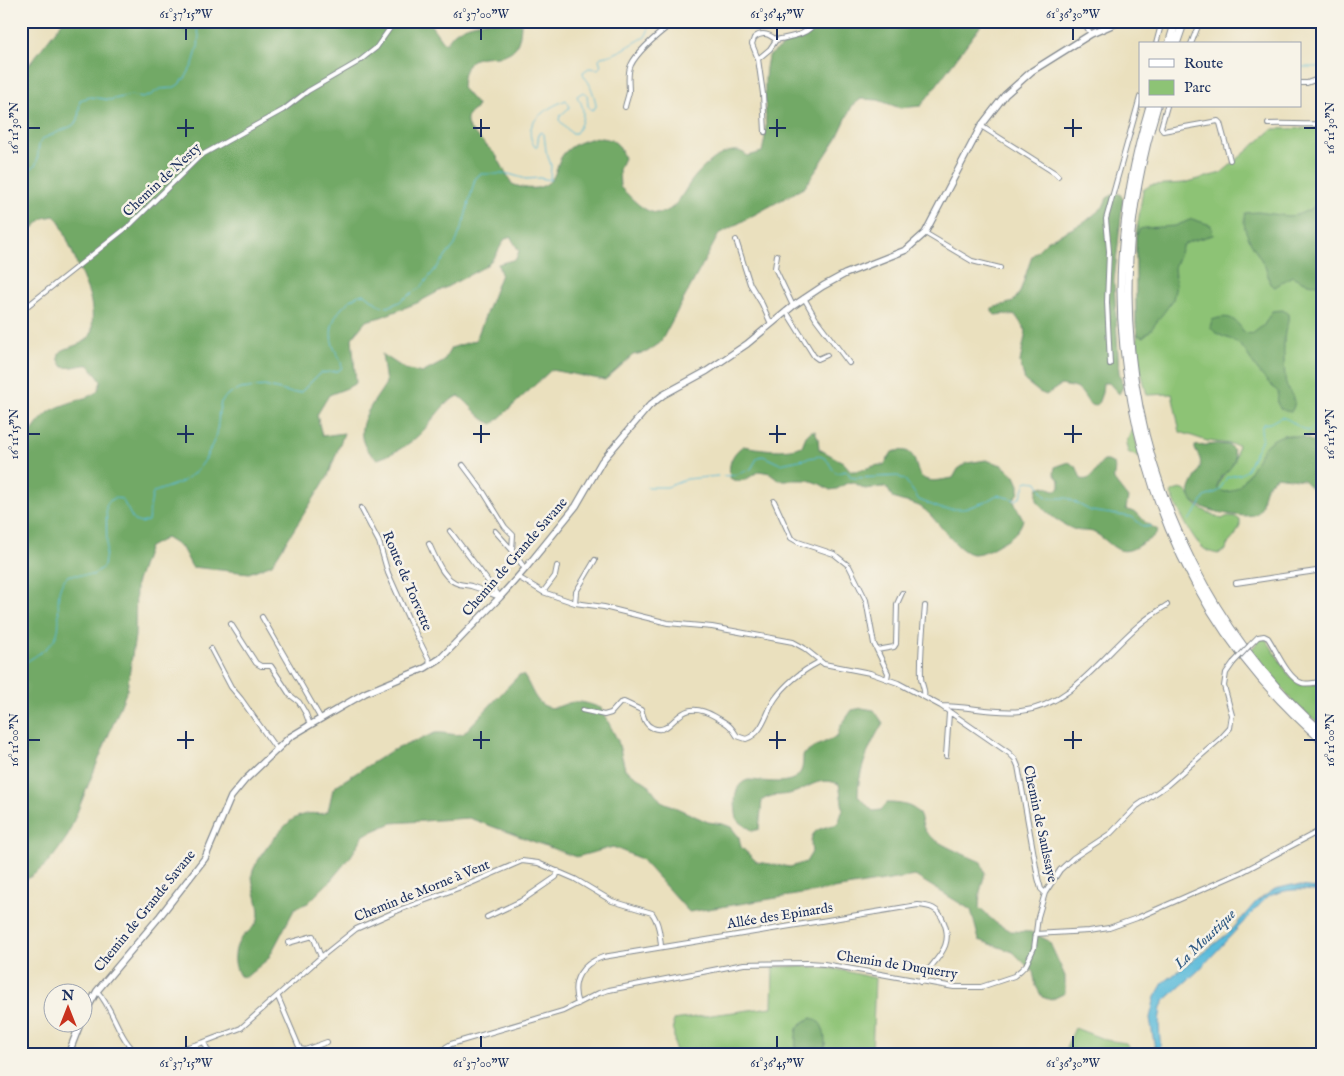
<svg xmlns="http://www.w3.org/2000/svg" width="1344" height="1076" font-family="'IM FELL English',serif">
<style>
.green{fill:#8dc375;stroke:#54796a}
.forest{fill:#72a966;stroke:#466c62}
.water{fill:#5bbbda;stroke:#3b759c}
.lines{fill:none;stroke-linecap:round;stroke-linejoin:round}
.stream{stroke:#5bbbda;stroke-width:1}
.street-casing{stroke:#82888e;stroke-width:6}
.secondary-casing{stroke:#82888e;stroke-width:8}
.highway-casing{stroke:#82888e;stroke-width:9}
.street{stroke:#fff;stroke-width:4}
.secondary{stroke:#fff;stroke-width:5.5}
.highway{stroke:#fff;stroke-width:7}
.street-bridge-casing{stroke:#82888e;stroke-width:6;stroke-linecap:butt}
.street-bridge{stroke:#fff;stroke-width:4}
.ticks{fill:none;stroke:#1b2f5e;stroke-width:2}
.labels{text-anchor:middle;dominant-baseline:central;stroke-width:5;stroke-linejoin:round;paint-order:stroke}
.street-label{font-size:14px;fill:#1b2f5e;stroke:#f7f3e8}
.water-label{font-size:15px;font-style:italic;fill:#2e5983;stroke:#f7f3e8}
.neatline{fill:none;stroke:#1b2f5e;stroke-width:2}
.ticks-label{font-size:12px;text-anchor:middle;fill:#1b2f5e}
</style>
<rect width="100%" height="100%" fill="#f7f3e8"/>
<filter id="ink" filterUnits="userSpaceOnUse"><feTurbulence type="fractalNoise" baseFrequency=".02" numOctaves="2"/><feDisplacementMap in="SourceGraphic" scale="10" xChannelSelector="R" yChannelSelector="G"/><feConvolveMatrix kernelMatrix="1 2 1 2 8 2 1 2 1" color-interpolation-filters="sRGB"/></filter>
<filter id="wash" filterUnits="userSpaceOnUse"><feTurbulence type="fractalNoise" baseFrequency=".0096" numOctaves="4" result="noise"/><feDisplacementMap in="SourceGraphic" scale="20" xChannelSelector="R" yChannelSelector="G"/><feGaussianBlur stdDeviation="1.12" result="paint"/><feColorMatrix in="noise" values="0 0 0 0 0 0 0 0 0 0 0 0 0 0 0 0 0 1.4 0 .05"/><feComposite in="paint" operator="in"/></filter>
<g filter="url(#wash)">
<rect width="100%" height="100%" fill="#eae0be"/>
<path class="green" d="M1323,128V434L1301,437L1283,435L1257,461L1245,480L1233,492H1223L1218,489C1218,478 1227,474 1232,465C1236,459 1236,452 1238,445L1207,441L1180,432L1172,394L1147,395L1140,367L1136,323V236L1143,190L1151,185L1184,183L1221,173L1273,129Z
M1132,429H1133L1140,458L1128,452L1126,444Z
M1181,489C1191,492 1189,500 1197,506C1204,511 1213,515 1222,519C1228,515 1234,515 1240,520V526L1235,536L1227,545L1226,550L1218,554C1214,553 1209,552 1206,550C1194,544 1177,507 1171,494L1173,491Z
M1261,638L1266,639L1289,675L1300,685L1323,684V727L1294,703L1251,650Z
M798,966L836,969L875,978L872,1055H825V1043L797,1028L796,1055H675L673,1020L772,1007L773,967Z
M1075,1028L1106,1040L1126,1043L1130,1048V1055H1063Z"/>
<path class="forest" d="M63,21H428L443,42L446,43C450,39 452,34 457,31C474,19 502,21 521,21C521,29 520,42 515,48C497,68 464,39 462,88L477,105L476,109C468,113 464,119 469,128L496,155L512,184C522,188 534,191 545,185C558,178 555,166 562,156C572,141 603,131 617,144C621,148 622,154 624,158L619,169L620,187C630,196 643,213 658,213C676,213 683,191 693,179C703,167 721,149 738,151C741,151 745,154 748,156L762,152C771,121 760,88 768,57C774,52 781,46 788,43C805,37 811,39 821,21H984L921,106L900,108L878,100L861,99L852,106L837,138L805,187L719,234L660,343L647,352L633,355L605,380L551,370L493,424C478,419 472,405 459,396C442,402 434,420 422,432C409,445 395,453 378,459C374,456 368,452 366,448C352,425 375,402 386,383L382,354L405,369L422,373L443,362L451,348L476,340L501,274L498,264L516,259L519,251L510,236L504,240L496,255L486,266L417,303L381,317L366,321L352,338L356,383L347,388L329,395L317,415L322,436L344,433L328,476L272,564L249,573L192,567L182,548L166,538L149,547L136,584L135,636L127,690L67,837C51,861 46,867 21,883V447C29,436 37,422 48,413C60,403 91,399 97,391C99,389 100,384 101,381L89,365C80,364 73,369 63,367C44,342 90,352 92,330C94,298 88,292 77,264C71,249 66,235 59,221L54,216L44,218L21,239V75Z
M1323,179V284C1311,285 1302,282 1292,276L1275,287L1270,284C1268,278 1268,271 1264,265C1256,249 1240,232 1245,213L1258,212L1288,216L1297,215L1311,209L1319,200Z
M1116,193L1120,194L1123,199L1114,281L1119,372L1123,387L1119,394L1109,383H1103L1102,393L1098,404L1093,406C1087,403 1088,401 1084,396C1079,387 1071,387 1061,385L1046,395L1039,392L1025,381L1020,362L1026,331L1016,316L1005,314L995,315L992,312V308L1013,302L1020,292L1032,256L1047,241L1085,222L1103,207L1107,198Z
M1192,219L1211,225L1213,235L1191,241L1183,245L1174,268L1176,285L1173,300L1150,331L1143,337L1138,335L1136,323V236L1140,229L1145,228L1175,226Z
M1283,310L1288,314C1289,322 1287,325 1285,332C1283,343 1284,373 1286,384C1289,396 1300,397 1291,412C1276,409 1277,405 1278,392C1270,384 1262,377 1256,368C1250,360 1246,349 1237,343C1227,336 1219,338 1210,327L1212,320C1229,314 1235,318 1244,332L1252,334L1264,325L1272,311Z
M811,431H815L818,438L819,449L843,462L851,471C862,472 872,464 884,465L892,452C924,443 909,476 928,480C935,482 945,479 953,478L958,469L967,463L986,460L1002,465L1015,476L1019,485V493L1013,500L1023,519C1021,530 1011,538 1001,543C993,548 983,554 973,554C956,553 935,514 919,506C911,502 901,502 893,498L887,488L882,487L865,489L853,482L847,483L837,489L830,490L820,484L808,480H779L770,473L759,471C750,477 741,485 730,478C728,465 731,454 743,446C762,449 784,453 802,446L806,436Z
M1283,435L1301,437L1323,445V499L1303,480L1277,476C1257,489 1267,507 1256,514C1246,520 1196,510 1191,499C1184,486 1204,473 1200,459C1199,456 1196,452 1195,449V446L1218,444L1229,445L1233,449L1235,459L1231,467L1222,476L1218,483V489C1240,504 1255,458 1266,445C1271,440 1276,438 1283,435Z
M1104,461H1108L1114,464C1116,471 1113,475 1114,480L1128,498L1126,509L1138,514L1146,523L1158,530C1154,538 1148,540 1141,544C1118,560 1114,544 1095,533C1089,530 1082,532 1076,530C1065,527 1042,511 1037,500C1036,496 1037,492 1038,488L1044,486L1054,490H1058L1060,487V481L1054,474L1055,467L1069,462L1077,468L1081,479C1094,482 1095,467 1104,461Z
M523,675C530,683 533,699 543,705C555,712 562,703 574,702C583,701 592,705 601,708L618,741L625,769L648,784L661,801L708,822L723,824L731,827L739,837L741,847L757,862L790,867L806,862L812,852C808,829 818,829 838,824L843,809L839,784C817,775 808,790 789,794C779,796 769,794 762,801L759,829L753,831L737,820C735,806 731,785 748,780C763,780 793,788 801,771C803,767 803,760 803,755L818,745L837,737L840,727L852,710L862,708L874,710L883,723C870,744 858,771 858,796L873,811L881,810L887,803C897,803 913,804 919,814C922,819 922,827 926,832C936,844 966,855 981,862L985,873L980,892L979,908L996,923L1010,931L1031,932L1049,941L1065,976V993L1051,1000L1042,997L1036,986L1033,972L1013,952L979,940L971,910L915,876L689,912L641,859L613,847L576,857L469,818L392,823L364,835L351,856L331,880L308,903L295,908L268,959L246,977L240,976C233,966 233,950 240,940C245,933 255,928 258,920C262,908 252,889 252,875C252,864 282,826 292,820C295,818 301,815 306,814C313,812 321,816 328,811L333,789L337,785L391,751L435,733C445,732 453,736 463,734L518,676Z
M812,1018C827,1023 825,1041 825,1055H796C796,1036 792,1025 812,1018Z"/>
<path class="water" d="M1292,885L1323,889V893C1304,888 1281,888 1265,899L1198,971L1165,1000L1161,1007L1159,1024L1161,1055H1156L1150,1018L1155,997L1163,983L1230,932L1256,902L1275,889Z"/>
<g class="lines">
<path class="stream" d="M1300,67H1318L1323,62
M21,174L35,166C40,158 36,147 42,139L72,126L78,120L80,100L90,97L110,100L131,95L142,98L149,96L160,89L173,88L178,85L186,77L193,64L198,47L199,35L194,21
M723,476L735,475L751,469L758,457L763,456L780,464L819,456C830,458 829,467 836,473L847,471L851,477L855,478L898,476L906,481L919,500L942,509H964L985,502L997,495L1016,500L1021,496L1026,482L1028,481L1037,482L1045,496L1049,498H1067L1091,511L1132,517L1144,527L1151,526
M647,487H667L687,479L718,476
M1189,520L1196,512L1205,497L1219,491L1227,477L1241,474L1246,471L1262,439L1261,429L1263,424L1270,423L1281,417C1292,419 1298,429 1308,431L1316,424L1323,422
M21,665C31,659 50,648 55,638C66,619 48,592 69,575H93L104,566L107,545L106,507L108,502L115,498L122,499L134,521L141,523L148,521L152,496L154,492L182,482L197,471L205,460L217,434L219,411L221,402L228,394L241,389L264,386L292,393L301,392L320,373L337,371L341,369C343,360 337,355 334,348C328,333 332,319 342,308C348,302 356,294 365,294L380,306L388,307L399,302L421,287L455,245L464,221L475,179L480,174H509L526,179L540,178L550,180L551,165L546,151L544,134L542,132L539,133L537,147H535C519,123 547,108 566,100L570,107L560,116L559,120L571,133H576C581,126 585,115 582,106C581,101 578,100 577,96L583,92L587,94L588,106L592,110L596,107C596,100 592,90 589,83C586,78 584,78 583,72L589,68L598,69L601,66L599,59L601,57C618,55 631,44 645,37L649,29L644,21"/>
</g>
</g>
<g filter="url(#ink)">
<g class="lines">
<defs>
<path id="street" d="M1083,21L1091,34
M1156,44L1162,21
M1191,44L1200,21
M758,59L752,44L754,38C762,31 769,34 776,40
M1300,83H1307L1323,77
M1167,106L1161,127L1163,131L1218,121L1220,123L1230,160
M625,107C626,102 628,97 629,92C629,83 627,73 631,65C638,50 662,31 675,21
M1268,124C1286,123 1304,125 1323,124
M981,126L1055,173L1058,176
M765,132L763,94L758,59L770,49L776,40C793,36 806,36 817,21
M925,233L972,261L1000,268
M736,240L750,284L762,304L771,324
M777,255L775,268L793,306
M804,298L816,319L849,363
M21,311L130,225L200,156L283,110L308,91L358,62L376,48L395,21
M786,311L814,356L818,359L827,355
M1110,364L1107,302L1109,251L1106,219L1140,97
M463,465L484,493L505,527L513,535L512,550L525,569
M774,501L791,538L798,542L834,554L849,566L866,600L874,644L888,673L887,679
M361,508L379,542L388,573L409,620L431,664
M450,531L500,597
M495,531L512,550
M429,544C436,558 443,580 459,584C463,585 467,585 471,586C481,589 490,594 500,597
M518,577L543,592L575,603L604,607L668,623L712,627L793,642L804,648L824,664L870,673L898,683L941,706L1009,753L1015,759L1018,766L1038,878L1041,889L1045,893
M1236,583L1323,570
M543,592L555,576L557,566
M575,603L576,592L595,560
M262,617L321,719
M231,624L256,663L261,666H271L273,669L290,695L299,702L306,714L310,725
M1250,645L1258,637L1264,636L1268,638C1276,650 1288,679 1302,683C1308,685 1317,682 1323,681
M211,649L231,687L241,699L277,750
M877,650L894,647L896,644L897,604L902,593
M924,697C926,689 921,685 921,677C920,653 923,630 925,606
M941,706C968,706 994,714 1021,711C1071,706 1103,655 1139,625C1148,617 1158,611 1167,605
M582,710L604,715L611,713L620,703L624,702L641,710C644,716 644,725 653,728C675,737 676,694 714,716C727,724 729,723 737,736L746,739C764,733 766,712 775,699C787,682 802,671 819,662
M946,756L949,713
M487,917L521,901L556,877L558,871
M1035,934L1089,931L1109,928L1137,918L1242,872L1323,829
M288,943L313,936L321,957
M97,991C114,1009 118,1039 139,1055
M278,997L300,1049L305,1050L327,1042
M578,1004C570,981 581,964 603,957L918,905C930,906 938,908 943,920C956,949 933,959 920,982
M204,1042L210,1055
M162,1055L204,1042L241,1028L321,957L356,929L399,910L469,884L522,861L538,863L575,879L612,901L652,913C659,923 660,935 661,946
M440,1055L446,1047L451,1044L563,1011L599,993L609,990L744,964L808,963L824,964L954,987H981L1014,976L1021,970L1026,965L1034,948L1038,917L1045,893L1060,870L1073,858L1111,833L1137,806L1166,786L1220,739L1230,728L1232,715L1224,686L1226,673L1233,663"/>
<path id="secondary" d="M82,1018L97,991L160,916L205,858L231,797L245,780L290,737L310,725L365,693L425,668L441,658L500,597L525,569L576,506L602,461L650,405L663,395L707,371L747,344L793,306L823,286L845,274L906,250L925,233L981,126L1005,95L1032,71L1091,34L1121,21
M68,1055L80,1024"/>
<path id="highway" d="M1169,44L1176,21
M1176,44L1184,21
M1150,106C1135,156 1125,207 1122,259C1119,306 1123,355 1132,402C1157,536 1219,651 1323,741
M1157,106C1142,156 1132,206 1129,258C1119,435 1189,615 1323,733"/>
</defs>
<use href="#street" class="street-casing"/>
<use href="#secondary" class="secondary-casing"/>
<use href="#highway" class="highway-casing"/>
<use href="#street" class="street"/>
<use href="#secondary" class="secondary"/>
<use href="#highway" class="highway"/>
<defs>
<path id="street-bridge" d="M1233,663L1250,645"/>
</defs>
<use href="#street-bridge" class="street-bridge-casing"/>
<use href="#street-bridge" class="street-bridge"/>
</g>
</g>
<path class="ticks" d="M186,28V40M481,28V40M777,28V40M1073,28V40M186,119V137M481,119V137M777,119V137M1073,119V137M28,128H40M177,128H194M473,128H490M769,128H786M1064,128H1082M1304,128H1316M186,425V443M481,425V443M777,425V443M1073,425V443M28,434H40M177,434H194M473,434H490M769,434H786M1064,434H1082M1304,434H1316M186,731V749M481,731V749M777,731V749M1073,731V749M28,740H40M177,740H194M473,740H490M769,740H786M1064,740H1082M1304,740H1316M186,1036V1048M481,1036V1048M777,1036V1048M1073,1036V1048"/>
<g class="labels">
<g class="street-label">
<text transform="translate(162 180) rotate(-43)">Chemin de Nesty</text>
<text transform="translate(515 557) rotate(-49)">Chemin de Grande Savane</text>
<text transform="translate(407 581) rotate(67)">Route de Torvette</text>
<text transform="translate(1040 824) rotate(78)">Chemin de Saulssaye</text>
<text transform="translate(422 891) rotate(-22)">Chemin de Morne à Vent</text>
<text transform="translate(145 911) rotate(-51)">Chemin de Grande Savane</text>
<text transform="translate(780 916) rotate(-9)">Allée des Epinards</text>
<text transform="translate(897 965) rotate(9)">Chemin de Duquerry</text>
</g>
<g class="water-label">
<text transform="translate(1205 939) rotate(-44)">La Moustique</text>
</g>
</g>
<rect width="1344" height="1076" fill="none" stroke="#f7f3e8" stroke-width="55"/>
<rect x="1139" y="42" width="162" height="65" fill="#f7f3e8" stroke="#9fa5b1"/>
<rect x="1149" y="59" width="25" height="8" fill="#ffffff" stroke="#9fa5b1"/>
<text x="1184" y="68" font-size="15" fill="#1b2f5e">Route</text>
<rect x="1149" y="80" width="25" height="15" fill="#8dc375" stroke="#9fa5b1"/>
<text x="1184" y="92" font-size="15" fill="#1b2f5e">Parc</text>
<g transform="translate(68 1008)"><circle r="24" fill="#f7f3e8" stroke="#9fa5b1"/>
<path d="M0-4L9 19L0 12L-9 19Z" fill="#c8321e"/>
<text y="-8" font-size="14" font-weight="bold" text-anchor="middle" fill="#1b2f5e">N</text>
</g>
<rect x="28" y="28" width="1288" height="1020" class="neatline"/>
<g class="ticks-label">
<text x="186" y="18">61°37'15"W</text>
<text x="481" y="18">61°37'00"W</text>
<text x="777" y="18">61°36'45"W</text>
<text x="1073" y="18">61°36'30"W</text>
<text transform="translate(14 128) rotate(-90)" y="4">16°11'30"N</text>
<text transform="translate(1330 128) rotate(-90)" y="4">16°11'30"N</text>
<text transform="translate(14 434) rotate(-90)" y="4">16°11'15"N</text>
<text transform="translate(1330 434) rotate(-90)" y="4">16°11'15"N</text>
<text transform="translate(14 740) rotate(-90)" y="4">16°11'00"N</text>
<text transform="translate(1330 740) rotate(-90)" y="4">16°11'00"N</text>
<text x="186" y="1067">61°37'15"W</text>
<text x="481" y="1067">61°37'00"W</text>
<text x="777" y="1067">61°36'45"W</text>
<text x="1073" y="1067">61°36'30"W</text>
</g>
</svg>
